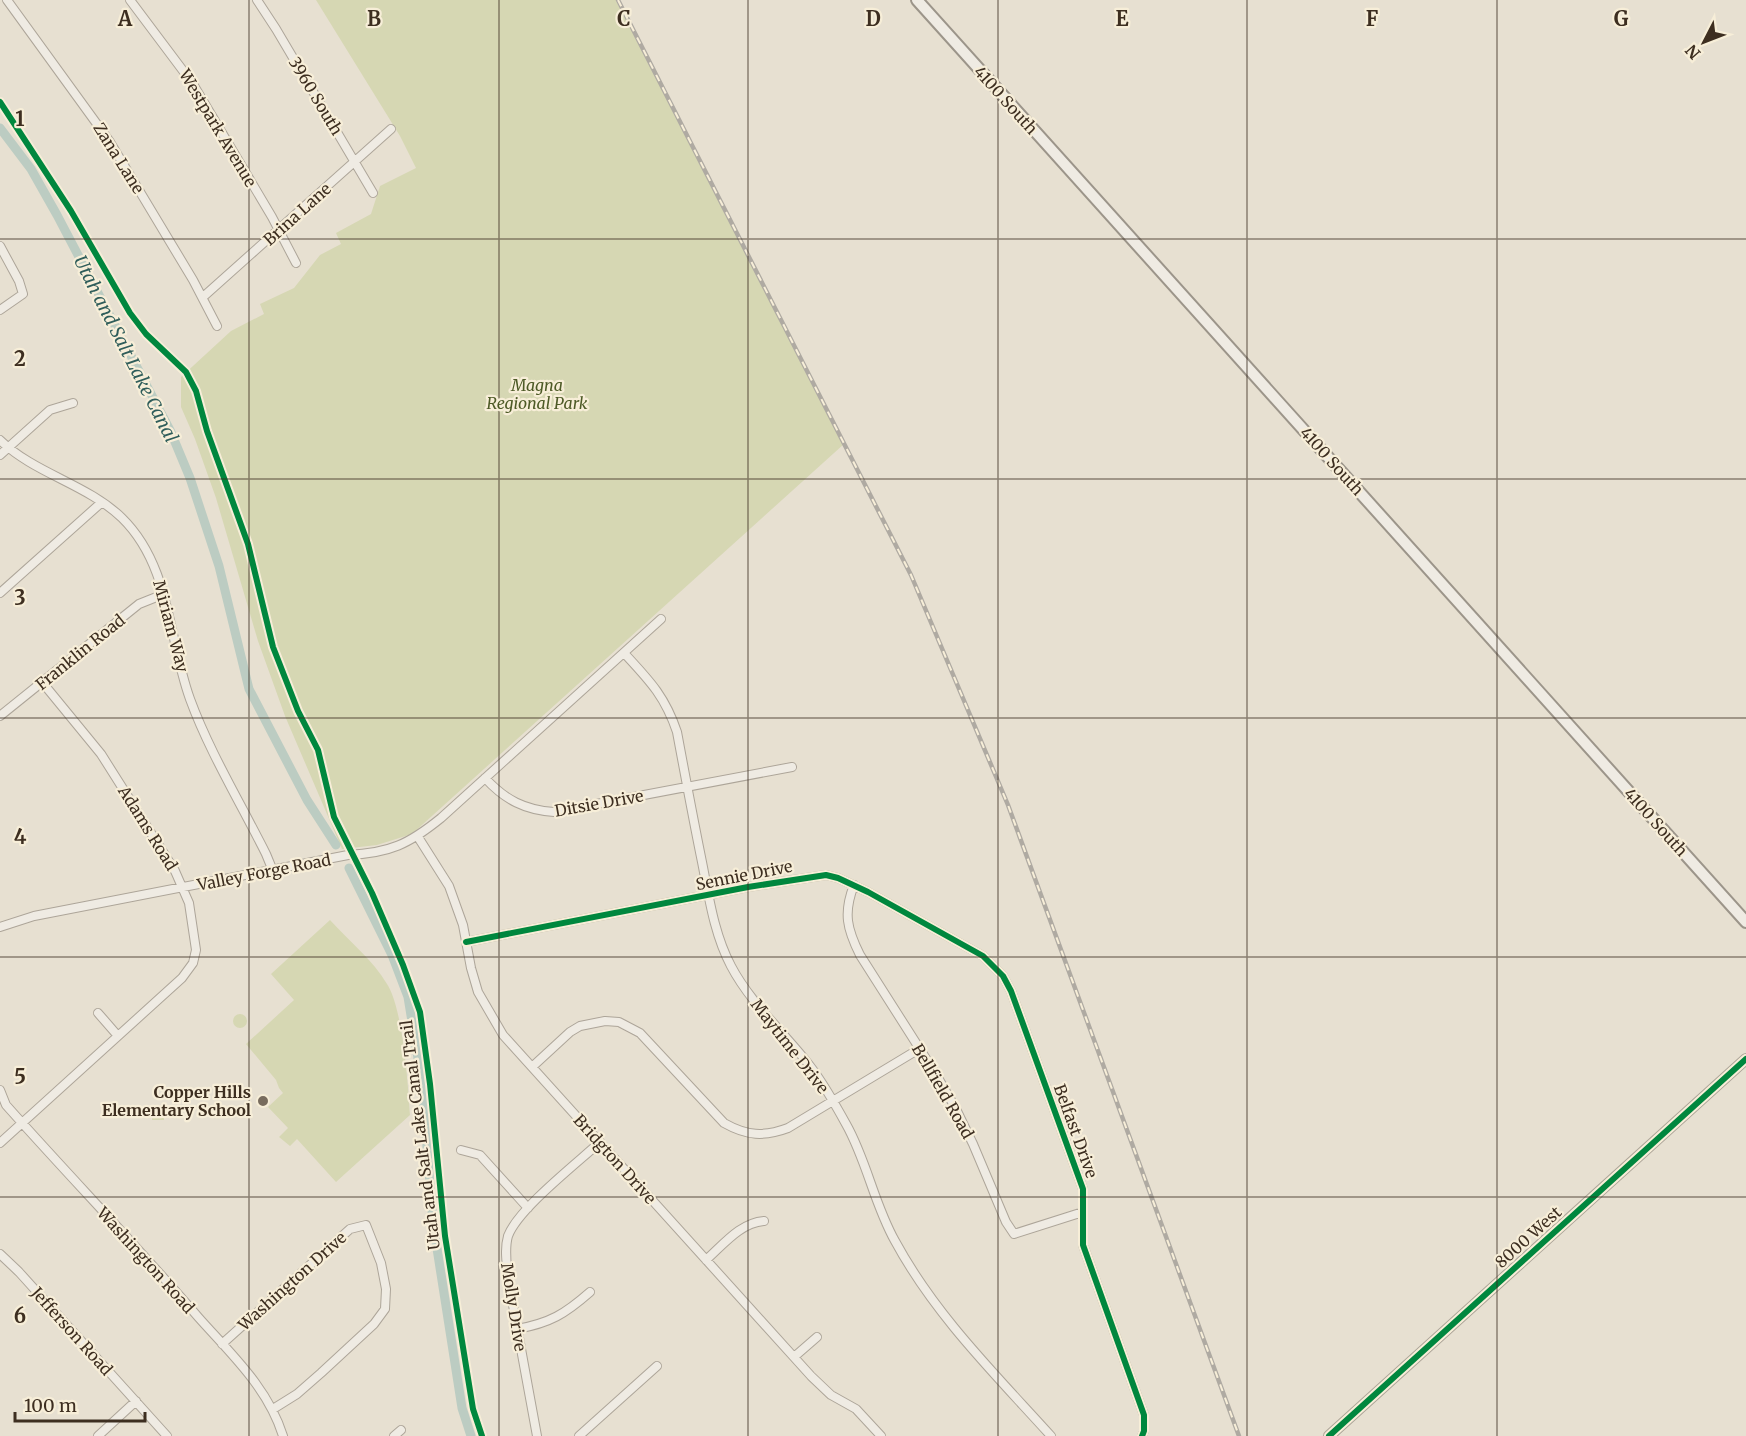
<svg xmlns="http://www.w3.org/2000/svg" width="1746" height="1436" font-family="Merriweather,serif">
<style>
.green{fill:#d6d7b3}
.lines{fill:none;stroke-linecap:round;stroke-linejoin:round}
.canal{stroke:#bcccc2;stroke-width:9}
.minor-casing{stroke:#ada599;stroke-width:10}
.tertiary-casing{stroke:#ada599;stroke-width:12}
.secondary-casing{stroke:#9c958a;stroke-width:14}
.minor{stroke:#efebe3;stroke-width:8}
.tertiary{stroke:#efebe3;stroke-width:9}
.secondary{stroke:#efebe3;stroke-width:10}
.rail-casing{stroke:#afaaa2;stroke-width:4.5}
.rail{stroke:#f7eed8;stroke-width:2;stroke-dasharray:7;stroke-linecap:butt}
.cycleway-casing{stroke:#f7eed8;stroke-width:10}
.cycleway{stroke:#00873e;stroke-width:6}
.grid{fill:none;stroke:#3d2e20;stroke-width:1.5;stroke-opacity:0.55}
.poi-dot{fill:#786c5e;stroke:#f7eed8;stroke-width:2}
.labels{text-anchor:middle;dominant-baseline:central;stroke-width:4.5;stroke-linejoin:round;paint-order:stroke}
.street-label{font-size:16px;fill:#3d2e20;stroke:#f7eed8}
.park-label{font-size:16px;font-style:italic;fill:#4d5a26;stroke:#f7eed8}
.poi-label{font-size:16px;font-weight:bold;fill:#3d2e20;stroke:#f7eed8;text-anchor:end}
.water-label{font-size:18px;font-style:italic;fill:#2f5d5a;stroke:#f7eed8}
.grid-label{font-size:20px;text-anchor:middle;font-weight:bold;fill:#3d2e20;stroke:#f7eed8;stroke-width:4.5;stroke-linejoin:round;paint-order:stroke}
</style>
<rect width="100%" height="100%" fill="#e7e0d1"/>
<path class="green" d="M316,0H616L844,444L412,834L377,845L342,849L285,716L258,641L216,498L195,439L181,407V377L231,331L264,314L260,304L294,288L320,255L341,244L336,233L371,214L380,186L416,168L400,136Z
M330,920C349,941 373,960 387,984C403,1009 408,1083 410,1115L336,1182L297,1139L290,1146L279,1137L288,1128L268,1107L283,1093L279,1088L276,1080L246,1044L294,1000L271,974Z
M233 1021a7 7 0 1 1 14 0a7 7 0 1 1-14 0Z
M152,1107L164,1108V1120H152Z"/>
<g class="lines">
<path class="canal" d="M0,128L31,169L57,215L170,430L190,478L219,566L249,689L307,800L336,845
M349,868L392,955L408,997L422,1083L433,1223L462,1408L471,1436"/>
<defs>
<path id="minor" d="M7,0L110,142L193,280L217,326
M130,0L193,84L272,217L296,263
M257,0L276,29L373,193
M0,246L19,281L23,294L0,310
M203,297L391,129
M0,440C35,474 87,484 122,518C171,566 168,639 190,699C209,751 241,804 266,854L273,871
M0,455L50,410L73,403
M0,593L102,502
M624,653C649,680 665,696 677,732C685,775 693,818 702,862C709,897 714,934 731,966C751,1004 784,1032 810,1066C824,1084 835,1104 846,1124C867,1161 874,1204 895,1241C935,1315 995,1374 1051,1436
M0,716L139,604L164,594
M485,778C505,800 525,810 554,812L792,767
M418,837L449,886L463,925L471,968L478,992L503,1035L811,1376L831,1395L856,1409L881,1436
M854,885C843,913 847,929 860,955L937,1076L956,1109L973,1144L1006,1222L1014,1234L1083,1212
M0,927L34,916L348,855C390,853 409,844 441,818L661,619
M466,942L748,887L826,875L838,878L868,892L983,956L1003,976L1011,991L1083,1189V1245L1144,1415V1431L1142,1436
M98,1013L118,1036
M532,1067L570,1032L580,1026L605,1021L619,1022L640,1033L724,1123C747,1136 764,1137 788,1128L919,1049
M0,1090L6,1105C70,1177 137,1246 199,1318C232,1355 268,1388 283,1436
M0,1143L182,978L193,963L196,950L189,903L175,871L101,754L42,682
M461,1150L480,1155L528,1208
M0,1254L19,1272L167,1436
M706,1260C724,1244 740,1223 764,1221
M517,1329C550,1323 565,1314 590,1292
M222,1344L350,1229L366,1225L381,1263L386,1289L385,1309L374,1324L321,1373L297,1394L273,1409
M794,1357L817,1337
M98,1436L136,1401
M394,1436L401,1430
M537,1436L508,1278C507,1264 504,1250 508,1236C518,1209 576,1164 600,1142
M579,1436L657,1366"/>
<path id="tertiary" d="M1329,1436L1746,1059"/>
<path id="secondary" d="M917,0L1746,922"/>
</defs>
<use href="#minor" class="minor-casing"/>
<use href="#tertiary" class="tertiary-casing"/>
<use href="#secondary" class="secondary-casing"/>
<use href="#minor" class="minor"/>
<use href="#tertiary" class="tertiary"/>
<use href="#secondary" class="secondary"/>
<defs>
<path id="rail" d="M618,0L911,575L1008,805L1239,1436"/>
</defs>
<use href="#rail" class="rail-casing"/>
<use href="#rail" class="rail"/>
<defs>
<path id="cycleway" d="M0,102L71,211L130,313L146,334L186,372L196,391L207,431L248,544L273,647L298,711L318,750L334,817L372,893L403,965L420,1012L430,1084L445,1236L473,1409L482,1436
M466,942L748,887L826,875L838,878L868,892L983,956L1003,976L1011,991L1083,1189V1245L1144,1415V1431L1142,1436
M1329,1436L1746,1059"/>
</defs>
<use href="#cycleway" class="cycleway-casing"/>
<use href="#cycleway" class="cycleway"/>
</g>
<path class="grid" d="M249,0V1436M499,0V1436M748,0V1436M998,0V1436M1247,0V1436M1497,0V1436M0,239H1746M0,479H1746M0,718H1746M0,957H1746M0,1197H1746"/>
<circle class="poi-dot" cx="263" cy="1101" r="6"/>
<g class="labels">
<g class="street-label">
<text transform="translate(316 96) rotate(59)">3960 South</text>
<text transform="translate(1006 100) rotate(48)">4100 South</text>
<text transform="translate(218 128) rotate(59)">Westpark Avenue</text>
<text transform="translate(119 158) rotate(58)">Zana Lane</text>
<text transform="translate(297 214) rotate(-42)">Brina Lane</text>
<text transform="translate(1332 461) rotate(48)">4100 South</text>
<text transform="translate(171 626) rotate(75)">Miriam Way</text>
<text transform="translate(80 652) rotate(-39)">Franklin Road</text>
<text transform="translate(599 803) rotate(-10)">Ditsie Drive</text>
<text transform="translate(1656 822) rotate(48)">4100 South</text>
<text transform="translate(148 828) rotate(58)">Adams Road</text>
<text transform="translate(264 872) rotate(-11)">Valley Forge Road</text>
<text transform="translate(744 875) rotate(-11)">Sennie Drive</text>
<text transform="translate(790 1046) rotate(52)">Maytime Drive</text>
<text transform="translate(943 1091) rotate(60)">Bellfield Road</text>
<text transform="translate(1076 1131) rotate(70)">Belfast Drive</text>
<text transform="translate(420 1135) rotate(-97)">Utah and Salt Lake Canal Trail</text>
<text transform="translate(615 1159) rotate(48)">Bridgton Drive</text>
<text transform="translate(1528 1237) rotate(-42)">8000 West</text>
<text transform="translate(146 1260) rotate(48)">Washington Road</text>
<text transform="translate(292 1281) rotate(-42)">Washington Drive</text>
<text transform="translate(514 1307) rotate(81)">Molly Drive</text>
<text transform="translate(72 1331) rotate(48)">Jefferson Road</text>
</g>
<g class="park-label">
<text x="537" y="385">Magna<tspan x="537" dy="18">Regional Park</tspan></text>
</g>
<g class="poi-label">
<text x="251" y="1092">Copper Hills<tspan x="251" dy="18">Elementary School</tspan></text>
</g>
<g class="water-label">
<text transform="translate(126 349) rotate(63)">Utah and Salt Lake Canal</text>
</g>
</g>
<g class="grid-label">
<text x="125" y="26">A</text>
<text x="374" y="26">B</text>
<text x="624" y="26">C</text>
<text x="873" y="26">D</text>
<text x="1122" y="26">E</text>
<text x="1372" y="26">F</text>
<text x="1621" y="26">G</text>
<text x="20" y="126">1</text>
<text x="20" y="366">2</text>
<text x="20" y="605">3</text>
<text x="20" y="844">4</text>
<text x="20" y="1084">5</text>
<text x="20" y="1323">6</text>
</g>
<g transform="translate(1704 42) rotate(228)" stroke="#f7eed8" stroke-width="4.5" paint-order="stroke">
<path d="M0-4.5L10 22L0 15L-10 22Z" fill="#3d2e20"/>
<text y="-9" font-size="16" font-weight="bold" text-anchor="middle" fill="#3d2e20">N</text>
</g>
<path d="M15 1412v9h130v-9" fill="none" stroke="#3d2e20" stroke-width="3"/>
<text x="24" y="1412" font-size="18" fill="#3d2e20" stroke="#f7eed8" stroke-width="4.5" paint-order="stroke">100 m</text>
</svg>
